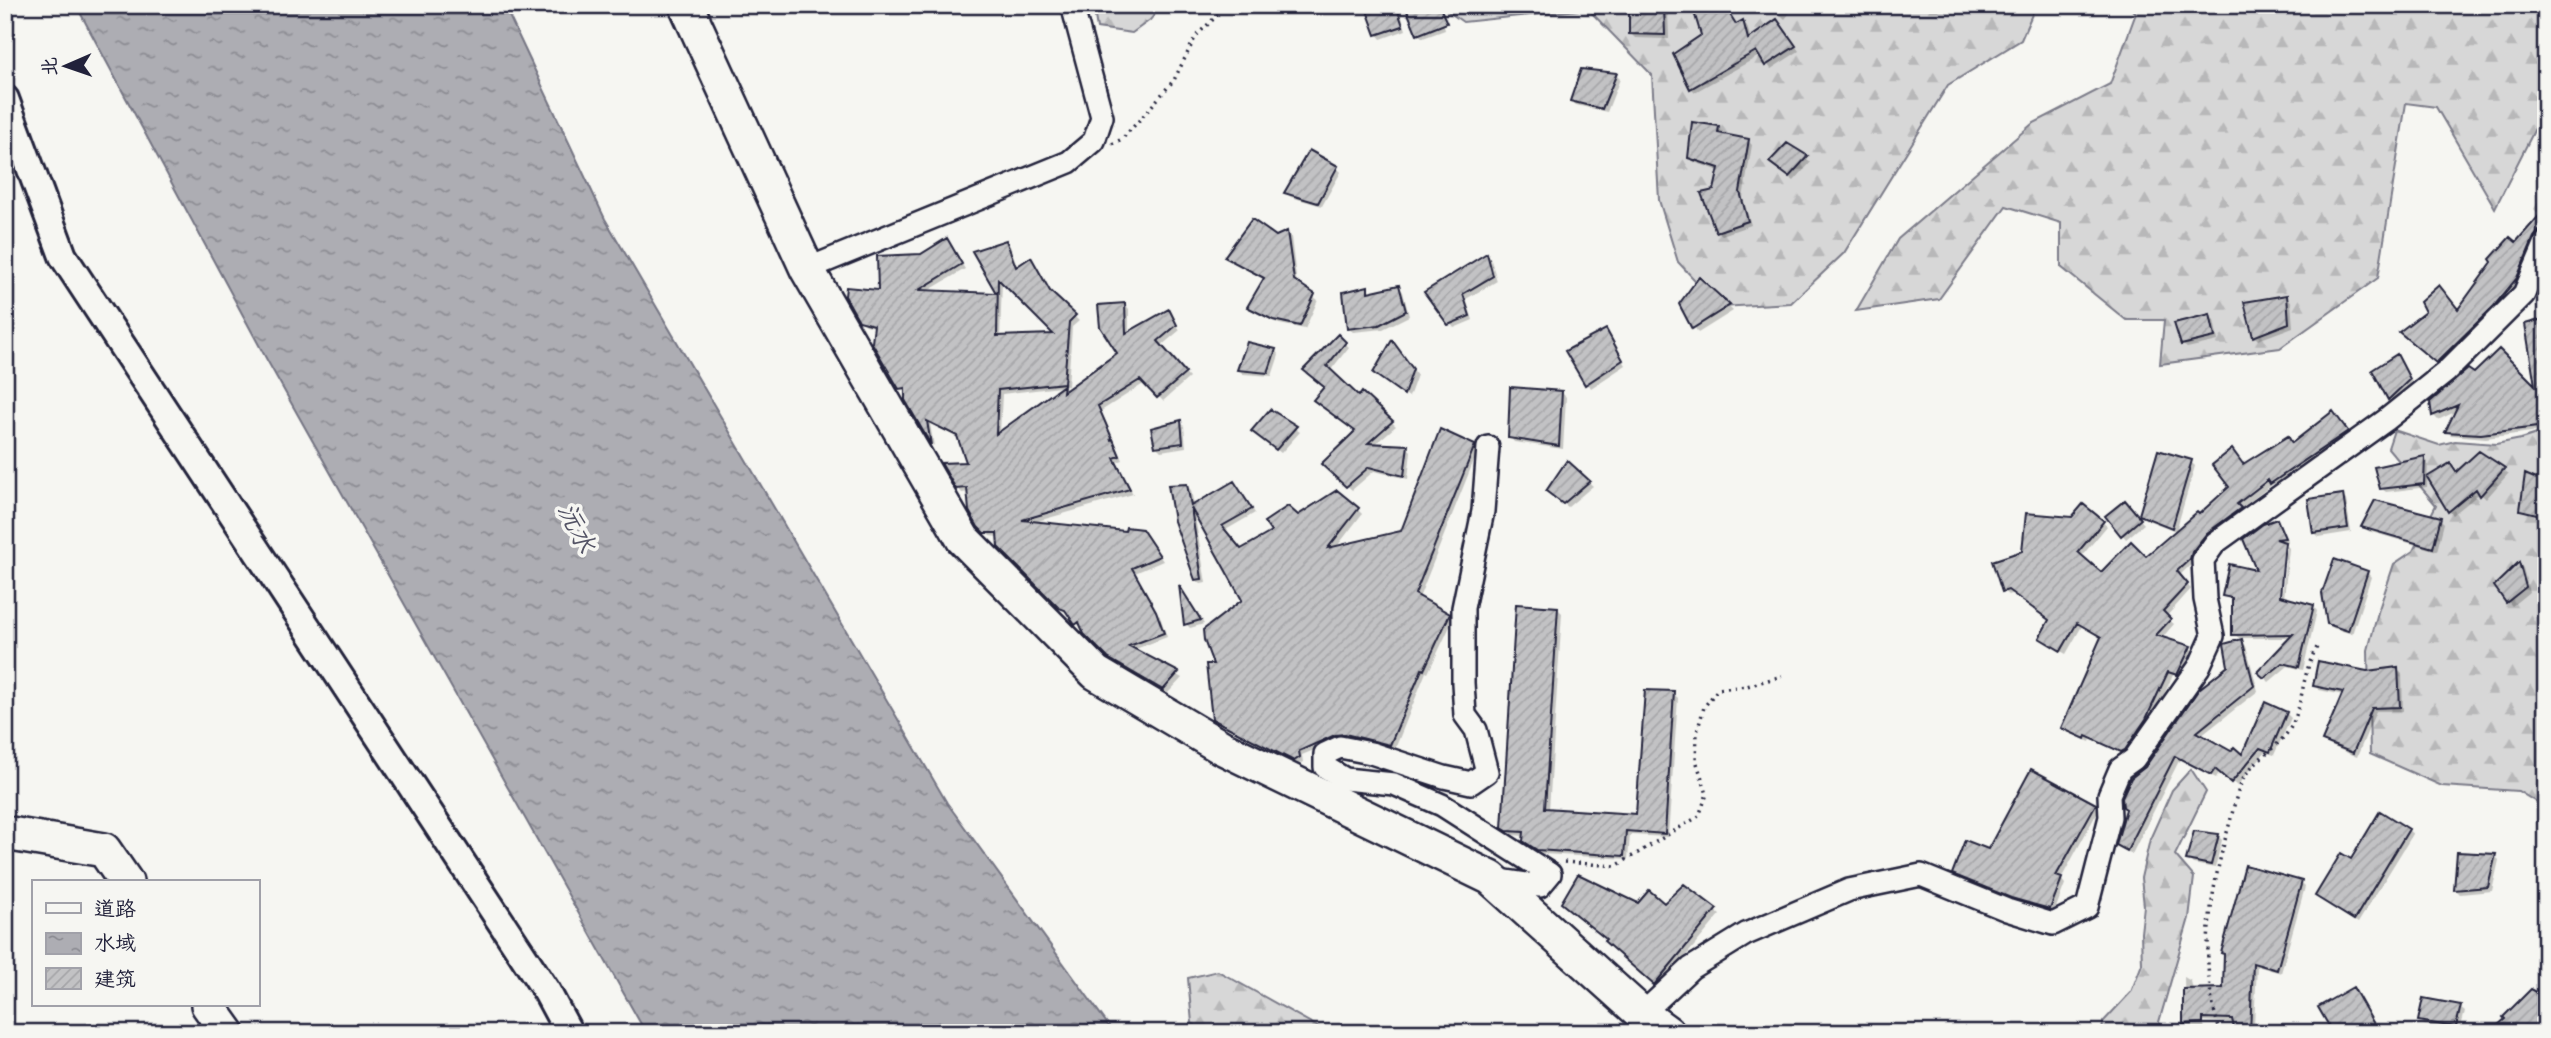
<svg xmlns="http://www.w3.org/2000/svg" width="2551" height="1038" font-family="Dekko,'LXGW WenKai TC',sans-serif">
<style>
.forest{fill:url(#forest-firs);stroke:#7c7c89;stroke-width:2}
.water{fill:url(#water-ripples);stroke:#757583;stroke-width:2}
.shadow{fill:#0003;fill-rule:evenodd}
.building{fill:url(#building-hatch);stroke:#22223b;stroke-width:2;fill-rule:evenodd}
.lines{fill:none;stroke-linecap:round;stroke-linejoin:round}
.minor-casing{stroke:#22223b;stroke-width:26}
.tertiary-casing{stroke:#22223b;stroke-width:32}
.primary-casing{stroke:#22223b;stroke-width:38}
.path{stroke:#22223b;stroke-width:3.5;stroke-dasharray:2 5;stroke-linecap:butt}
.minor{stroke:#f6f6f2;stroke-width:21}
.tertiary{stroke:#f6f6f2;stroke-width:26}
.primary{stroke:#f6f6f2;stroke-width:33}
.labels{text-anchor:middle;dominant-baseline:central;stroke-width:7;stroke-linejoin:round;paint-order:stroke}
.water-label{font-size:26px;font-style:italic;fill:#535365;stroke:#f6f6f2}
</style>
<defs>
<pattern id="forest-firs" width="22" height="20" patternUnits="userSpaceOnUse" patternTransform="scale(1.75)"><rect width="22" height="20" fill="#d7d7d7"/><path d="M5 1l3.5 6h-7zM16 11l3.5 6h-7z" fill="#b8b8b9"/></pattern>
<pattern id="water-ripples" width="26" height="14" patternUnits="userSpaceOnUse" patternTransform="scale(1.75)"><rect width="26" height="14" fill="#adadb3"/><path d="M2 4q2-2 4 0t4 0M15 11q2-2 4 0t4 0" fill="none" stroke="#8c8c93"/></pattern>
<pattern id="building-hatch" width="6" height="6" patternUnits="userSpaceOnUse" patternTransform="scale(1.75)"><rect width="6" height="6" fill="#c2c2c4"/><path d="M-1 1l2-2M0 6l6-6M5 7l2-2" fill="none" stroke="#a6a6a9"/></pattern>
</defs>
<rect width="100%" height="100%" fill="#f6f6f2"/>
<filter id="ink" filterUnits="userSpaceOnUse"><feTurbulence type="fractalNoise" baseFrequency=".0143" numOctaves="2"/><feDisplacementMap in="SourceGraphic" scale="14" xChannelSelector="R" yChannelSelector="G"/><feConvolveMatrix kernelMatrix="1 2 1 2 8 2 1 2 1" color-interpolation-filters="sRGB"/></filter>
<g filter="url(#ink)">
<path class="forest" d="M1093,5H1162L1150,20L1132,33L1097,28Z
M1439,5H2036L2021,40L1948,85L1844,253L1791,303L1720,307L1678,262L1659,200L1652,75L1588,9L1463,22Z
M2129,5H2543L2546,10V107L2495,208L2436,107L2406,103L2378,278L2280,348L2160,364L2164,320H2126L2061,267V223L2006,206L1939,299L1856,311L1898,239L2032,124L2110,84L2136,13Z
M2394,430L2439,445L2455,441L2496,444L2521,439L2546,431V805L2544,807L2518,791L2442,786L2370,754L2368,650L2378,612L2394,564L2413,551L2436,505L2388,448Z
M2191,769L2206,792L2175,855L2194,877L2189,918L2159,1022L2163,1033H2102L2103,1022L2131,992L2142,964L2141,933L2144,906L2141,878L2150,839L2172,790Z
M1218,971L1329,1033H1208L1192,1023L1188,978Z"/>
<path class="water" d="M76,5H504L605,219L947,803L1114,1033H646L267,360Z"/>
<path class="shadow" d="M1367,5H1398L1406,30L1381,39L1377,34Z
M1420,5H1439L1445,30L1423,38L1418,34Z
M1581,5H1615L1611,15L1584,12L1580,8Z
M1723,5L1737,25L1743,22L1747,26L1751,40L1781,25L1799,51L1771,69L1761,55L1695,92L1691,88L1703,36Z
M1770,5H1796L1785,19Z
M1663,7L1668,11L1669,39L1635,38L1631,34Z
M1616,75L1620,79L1607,112L1576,105L1572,101Z
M1718,128L1723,132L1722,136L1748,141L1752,145L1743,198L1751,225L1722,235L1717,231L1716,191L1720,171L1694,162L1690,157Z
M1788,145L1811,162L1794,181L1775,166Z
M1337,168L1341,172L1322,206L1291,197L1286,193Z
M2546,187V235L2520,282L2441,366L2406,337L2458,311L2541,216L2534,209Z
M1287,233L1291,237L1297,285L1318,300L1305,329L1279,324L1253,311L1249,307L1265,279L1231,261Z
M947,240L965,269L926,292L999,295L975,252L1005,242L1010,246L1018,268L1035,264L1054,297L1079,321L1072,327L1068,386L1002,394L1000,433L1064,387L1067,391L1119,353L1125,304L1129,309V333L1169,312L1180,330L1161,346L1189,378L1163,401L1145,383L1101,411L1123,460L1117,462L1133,494L1031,523L1146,535L1163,561L1135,573L1160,617L1167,637L1133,650L1182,678L1168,693L1114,662L1083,627L1081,628L1070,614L1065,612L1000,547L999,537L990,536L980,526L969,492L962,493L958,488L968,464L960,438L930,424L934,446L932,444L907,400V392L900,388L876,327L866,325L861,320L880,292L922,255ZM1002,281L1057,335L1000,338Z
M1487,255L1491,260L1497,281L1466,299L1473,320L1454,328L1426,293Z
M1700,279L1733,311L1698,333L1681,304Z
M1399,287L1403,292L1409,316L1383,329L1353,332L1348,328L1367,288L1371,292Z
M2286,297L2291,301L2293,327L2258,340L2254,336Z
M2210,316L2214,320L2218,341L2187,348L2182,344Z
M2546,319V430L2486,438L2451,435L2447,431L2457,411L2438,420L2434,416L2432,403L2474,376L2538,390Z
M1605,331L1626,365L1591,388L1568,351Z
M1338,337L1349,347L1330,371L1359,399L1362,395L1396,426L1374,445L1407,447L1411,451L1408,479L1374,471L1352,490L1323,464L1357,431L1326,388L1310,375Z
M1397,346L1417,375L1409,397L1380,377Z
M1275,350L1279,355L1272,376L1243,374L1239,370Z
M2397,356L2413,384L2394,403L2374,371Z
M1562,393L1566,397L1563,449L1514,442L1510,437Z
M1270,411L1300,432L1281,453L1258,435Z
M2337,418L2351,436L2276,487L2273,484L2240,509L2244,513L2179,576L2191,589L2166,617L2174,624L2161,639L2190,648L2194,652L2182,678L2173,675L2150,724L2126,755L2091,739L2090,742L2067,732L2063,728L2103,638L2082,626L2066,654L2045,642L2051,620L2013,593L2008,595L2003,591L2102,522L2107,526L2081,557L2101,574L2146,558L2199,517L2231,487L2243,466L2288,438L2293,444Z
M1180,422L1184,426L1186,447L1161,451L1156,446Z
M1474,446L1478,450L1419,598L1453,620L1428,673L1426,672L1395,749L1351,737L1340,739L1302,755L1303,762L1299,764L1219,723L1214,719L1244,601L1194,511L1206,583L1201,584L1196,580L1187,486L1191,490L1194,506L1238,487L1255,513L1224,531L1241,551L1298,517L1358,510L1362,514L1335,549L1402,533Z
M2479,453L2508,474L2486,499L2480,493L2453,515L2449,511L2457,473Z
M2424,458L2428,462L2427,487L2386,492L2381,488Z
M2191,462L2195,466L2176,531L2145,519L2141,515Z
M1567,463L1593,486L1568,507L1552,495Z
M2526,477L2546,485L2545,514L2524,509V512L2522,510Z
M2342,496L2346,500L2351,532L2319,537L2315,533Z
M2129,507L2144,524L2126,539L2122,534Z
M2440,519L2444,523L2437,551L2368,531L2364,526Z
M2276,521L2288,542L2283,543L2277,604L2281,605L2287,546L2289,548L2284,599L2313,606L2317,611L2303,670L2288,666L2269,682L2260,672L2292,638H2239L2234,634V601L2224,595L2259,572Z
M2519,564L2523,568L2529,592L2512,606L2496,587Z
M2367,572L2371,577L2352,634L2333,628L2329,623Z
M1183,592L1204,624L1190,628L1186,624Z
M1557,608L1562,613L1549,810L1638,816L1673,693L1678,698L1668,837L1630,835L1628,859L1543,854L1525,841V836L1513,835L1504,827Z
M2546,618V642H2545L2539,636Z
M2241,641L2246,646L2258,691L2201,736L2243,757L2286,713L2291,718L2274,755L2265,752L2237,786L2220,771L2216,778L2180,759L2132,854L2123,849L2118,845L2146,768L2230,667Z
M2398,669L2402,673L2403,711H2376L2357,757L2329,745L2325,740L2343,695L2319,690L2315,686L2367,672Z
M2095,805L2099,809L2061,879L2065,884L2054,913L2017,901L1959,877L1954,873L1988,851Z
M2543,819H2546V847Z
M2408,830L2413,834L2358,923L2317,896L2351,862Z
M2218,836L2222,840L2215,868L2193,864L2188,859Z
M2495,856L2499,860L2492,891L2460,894L2456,890Z
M2301,883L2305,887L2281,973L2257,966L2254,1025L2258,1024L2264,1033H2236L2234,1023L2203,1021L2206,1033H2171V1026L2185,1025L2184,977L2191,981L2193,990L2224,989L2226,956L2222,953Z
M1684,886L1720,915L1659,988L1607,941L1638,905H1664Z
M2353,989L2357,993L2380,1033H2335Z
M2460,1007L2465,1011L2460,1031L2424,1025L2420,1020Z"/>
<path class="building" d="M1365,5H1396L1403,26L1376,35Z
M1417,5H1439L1447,23L1417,35L1407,11Z
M1629,5H1664L1665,35L1629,34Z
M1703,5H1724L1736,24L1743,20L1748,39L1777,19L1796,46L1765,66L1756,51L1690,89L1673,54L1701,35L1694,12Z
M1581,69L1617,73L1602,109L1570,101Z
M1692,122L1719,126L1718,133L1749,139L1740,192L1748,221L1716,232L1701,193L1714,190L1719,168L1688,158Z
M1787,143L1808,156L1789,177L1769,162Z
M1309,150L1338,166L1318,203L1284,193Z
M2546,208V229L2539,231L2534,237L2517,278L2494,306L2437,362L2436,363L2399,332L2425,312L2420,302L2439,285L2458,309L2492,262L2490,259L2510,237L2516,242Z
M1252,219L1276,236L1287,231L1294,280L1315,294L1300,326L1273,320L1247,307L1264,278L1224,257Z
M947,238L962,264L919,290L996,293L972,251L1006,240L1016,267L1031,257L1050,291L1076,315L1069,322L1064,383L998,390L996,434L1064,385L1063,392L1117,353L1100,327L1098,305L1125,303L1126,333L1169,309L1177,325L1158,341L1186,373L1157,398L1140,380L1098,406L1112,438L1110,440L1113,439L1120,456L1114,458L1130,489L1022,520L1125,531L1126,527L1142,529L1160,556L1132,568L1156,611L1164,633L1129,646L1179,672L1163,690L1108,658L1084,634L1079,622L1075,625L1065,610L1059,608L998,547L997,533H984L978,527L969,511L967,488L956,489L941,463L966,462L957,436L927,421L931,445L905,400V388L899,389L872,343L874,325L859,321L845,296L846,287L878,290L877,256L921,254ZM998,279L1053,334L997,336Z
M1487,253L1493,276L1463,294L1470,316L1448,325L1424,292Z
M1699,277L1730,305L1692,329L1679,304Z
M1399,285L1406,311L1379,325L1347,329L1343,292L1368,286V292Z
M2287,295L2289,323L2253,337L2244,302Z
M2210,314L2215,337L2181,345L2174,323Z
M2546,318L2545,426L2481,434L2445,432L2458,405L2432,416L2430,402L2468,369L2474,373L2499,349L2535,385L2525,324Z
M1606,329L1623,360L1585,385L1565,351Z
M1338,334L1346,342L1327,366L1359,396L1362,392L1393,421L1368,443L1408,445L1404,476L1369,467L1346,487L1321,464L1355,431L1313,400L1324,387L1303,370Z
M1392,340L1413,369L1404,395L1373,373Z
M1247,342L1276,349L1268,373L1237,370Z
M2397,354L2410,379L2388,400L2372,370Z
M1510,387L1562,391L1559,446L1508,438Z
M1270,409L1297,426L1276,450L1251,431Z
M2333,411L2348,431L2270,484L2268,480L2237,504L2241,508L2207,533L2192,552L2190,559L2177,571L2188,584L2163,611L2171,619L2156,635L2191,646L2177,675L2168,672L2146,719L2125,750L2121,752L2086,736L2085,739L2061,728L2101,637L2077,623L2061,651L2039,638L2049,620L2008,590L2002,592L1992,561L2022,551L2026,513L2072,517L2083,504L2104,521L2078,552L2101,572L2131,541L2146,556L2197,512L2199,514L2229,487L2212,465L2232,449L2243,464L2288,436L2292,443Z
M1181,420L1183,443L1155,447L1151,428Z
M1440,429L1475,445L1415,594L1450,614L1424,670L1422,669L1390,745L1345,734L1335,735L1299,751L1300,757L1294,761L1212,719L1206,664H1213L1204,640L1203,630L1242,600L1191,508L1202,579L1195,580L1174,521L1168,485L1187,484L1191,506L1234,481L1252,509L1222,526L1241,549L1271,532L1264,522L1288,506L1298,515L1337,490L1359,508L1328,548L1401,531Z
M2158,450L2192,460L2172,528L2139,515Z
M2479,451L2505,468L2480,496L2476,489L2448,512L2427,477L2450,463L2456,472Z
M2425,456L2424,484L2380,489L2374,467Z
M1567,460L1590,481L1563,504L1546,491Z
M2525,474L2546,483L2541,515L2520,510Z
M2343,494L2348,528L2313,533L2308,499Z
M2125,500L2141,519L2121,536L2105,516Z
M2375,500L2441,517L2433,548L2361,527Z
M2277,519L2285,538L2276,539L2285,542L2280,596L2314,605L2299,667L2283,663L2264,678L2257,672L2293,634L2232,635V598L2222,596L2229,564L2256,570L2243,539L2263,524Z
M2334,559L2368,571L2348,631L2327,624L2322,593Z
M2519,562L2526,587L2506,603L2494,586Z
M1179,585L1201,620L1184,625Z
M1516,604L1558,607L1545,808L1636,814L1645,690L1674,691L1665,834L1626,831L1624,856L1537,850L1523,841L1524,832L1507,831L1502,828Z
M2242,639L2254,686L2197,732L2231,751L2234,747L2242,754L2265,702L2287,712L2270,752L2260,748L2231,783L2215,769L2211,775L2175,756L2127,851L2116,845L2126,809L2123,807L2122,797L2131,778L2145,767L2199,689L2228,666L2224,644Z
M2318,661L2367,671L2398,667L2400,707L2372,708L2353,753L2322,741L2343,692L2313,686Z
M2031,769L2096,804L2056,876L2062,878L2050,909L2011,898L1952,874L1965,840L1988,849Z
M2380,811L2409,829L2354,920L2315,896L2341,853L2351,859Z
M2194,831L2219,834L2211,865L2186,860Z
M2457,852L2496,854L2488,887L2454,890Z
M2245,865L2302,881L2277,970L2253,963L2250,1033H2235L2232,1019L2203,1018V1023L2183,1024V989L2223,988L2224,954L2221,953Z
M1578,874L1638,903L1649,890L1664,903L1684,884L1717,909L1654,985L1604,941L1606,939L1561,903Z
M2353,987L2379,1033H2333L2318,1007Z
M2531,989L2546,997V1033H2489L2505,1019L2503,1017Z
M2423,998L2461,1005L2456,1027L2418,1021Z"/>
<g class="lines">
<defs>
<path id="minor" d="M807,269L1069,162L1094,141L1102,117L1072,5
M1488,447L1483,511L1463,608V683L1465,715L1476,730L1487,772L1471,783L1444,777L1371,753L1340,747L1325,754V767L1345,779L1394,784L1442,805L1550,874L1540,886L1493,879
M1642,1014L1691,968L1746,934L1849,890L1921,875L2007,910L2053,924L2087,907L2110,817L2109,795L2120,769L2134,759L2199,667L2213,636L2205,599L2203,560L2215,543L2386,420L2446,372L2524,294L2546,242"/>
<path id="tertiary" d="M5,99L63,256L547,992L569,1033"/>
<path id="primary" d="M686,5L807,269L963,539L1096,673L1221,747L1491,878L1642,1014L1668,1033
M5,833L104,850L126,882
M208,1005L228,1033"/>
</defs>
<use href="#minor" class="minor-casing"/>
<use href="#tertiary" class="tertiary-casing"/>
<use href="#primary" class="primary-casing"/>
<path class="path" d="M1112,144L1122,139L1144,115L1174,80L1196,36L1228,5
M1564,862L1616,866L1699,816L1707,794L1696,760L1697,732L1704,707L1718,689L1747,686L1782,676
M2221,1033C2196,967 2211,887 2230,822C2234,807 2237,789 2245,776C2257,756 2281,747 2292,725C2305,698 2301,672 2319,644"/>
<use href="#minor" class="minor"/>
<use href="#tertiary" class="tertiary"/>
<use href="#primary" class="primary"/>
</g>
</g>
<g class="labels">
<g class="water-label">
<text transform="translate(574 529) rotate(63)">沅水</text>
</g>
</g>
<rect width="2551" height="1038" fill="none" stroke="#f6f6f2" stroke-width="28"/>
<rect x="14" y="14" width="2523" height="1010" fill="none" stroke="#22223b" stroke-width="2.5" filter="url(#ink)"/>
<rect x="32" y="880" width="228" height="126" fill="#f6f6f2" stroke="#a1a1a9" stroke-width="2"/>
<rect x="46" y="903" width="35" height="10" fill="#f6f6f2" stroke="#a1a1a9" stroke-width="2"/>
<text x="94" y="916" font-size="21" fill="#22223b">道路</text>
<rect x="46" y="933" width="35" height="21" fill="url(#water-ripples)" stroke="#a1a1a9" stroke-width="2"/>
<text x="94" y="950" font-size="21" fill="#22223b">水域</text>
<rect x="46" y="968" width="35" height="21" fill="url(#building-hatch)" stroke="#a1a1a9" stroke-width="2"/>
<text x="94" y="986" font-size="21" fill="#22223b">建筑</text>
<g transform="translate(66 66) rotate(268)" stroke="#f6f6f2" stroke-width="5" paint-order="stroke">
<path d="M0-5L12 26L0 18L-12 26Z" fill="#22223b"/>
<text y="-10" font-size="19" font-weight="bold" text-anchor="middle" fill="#22223b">北</text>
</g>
</svg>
